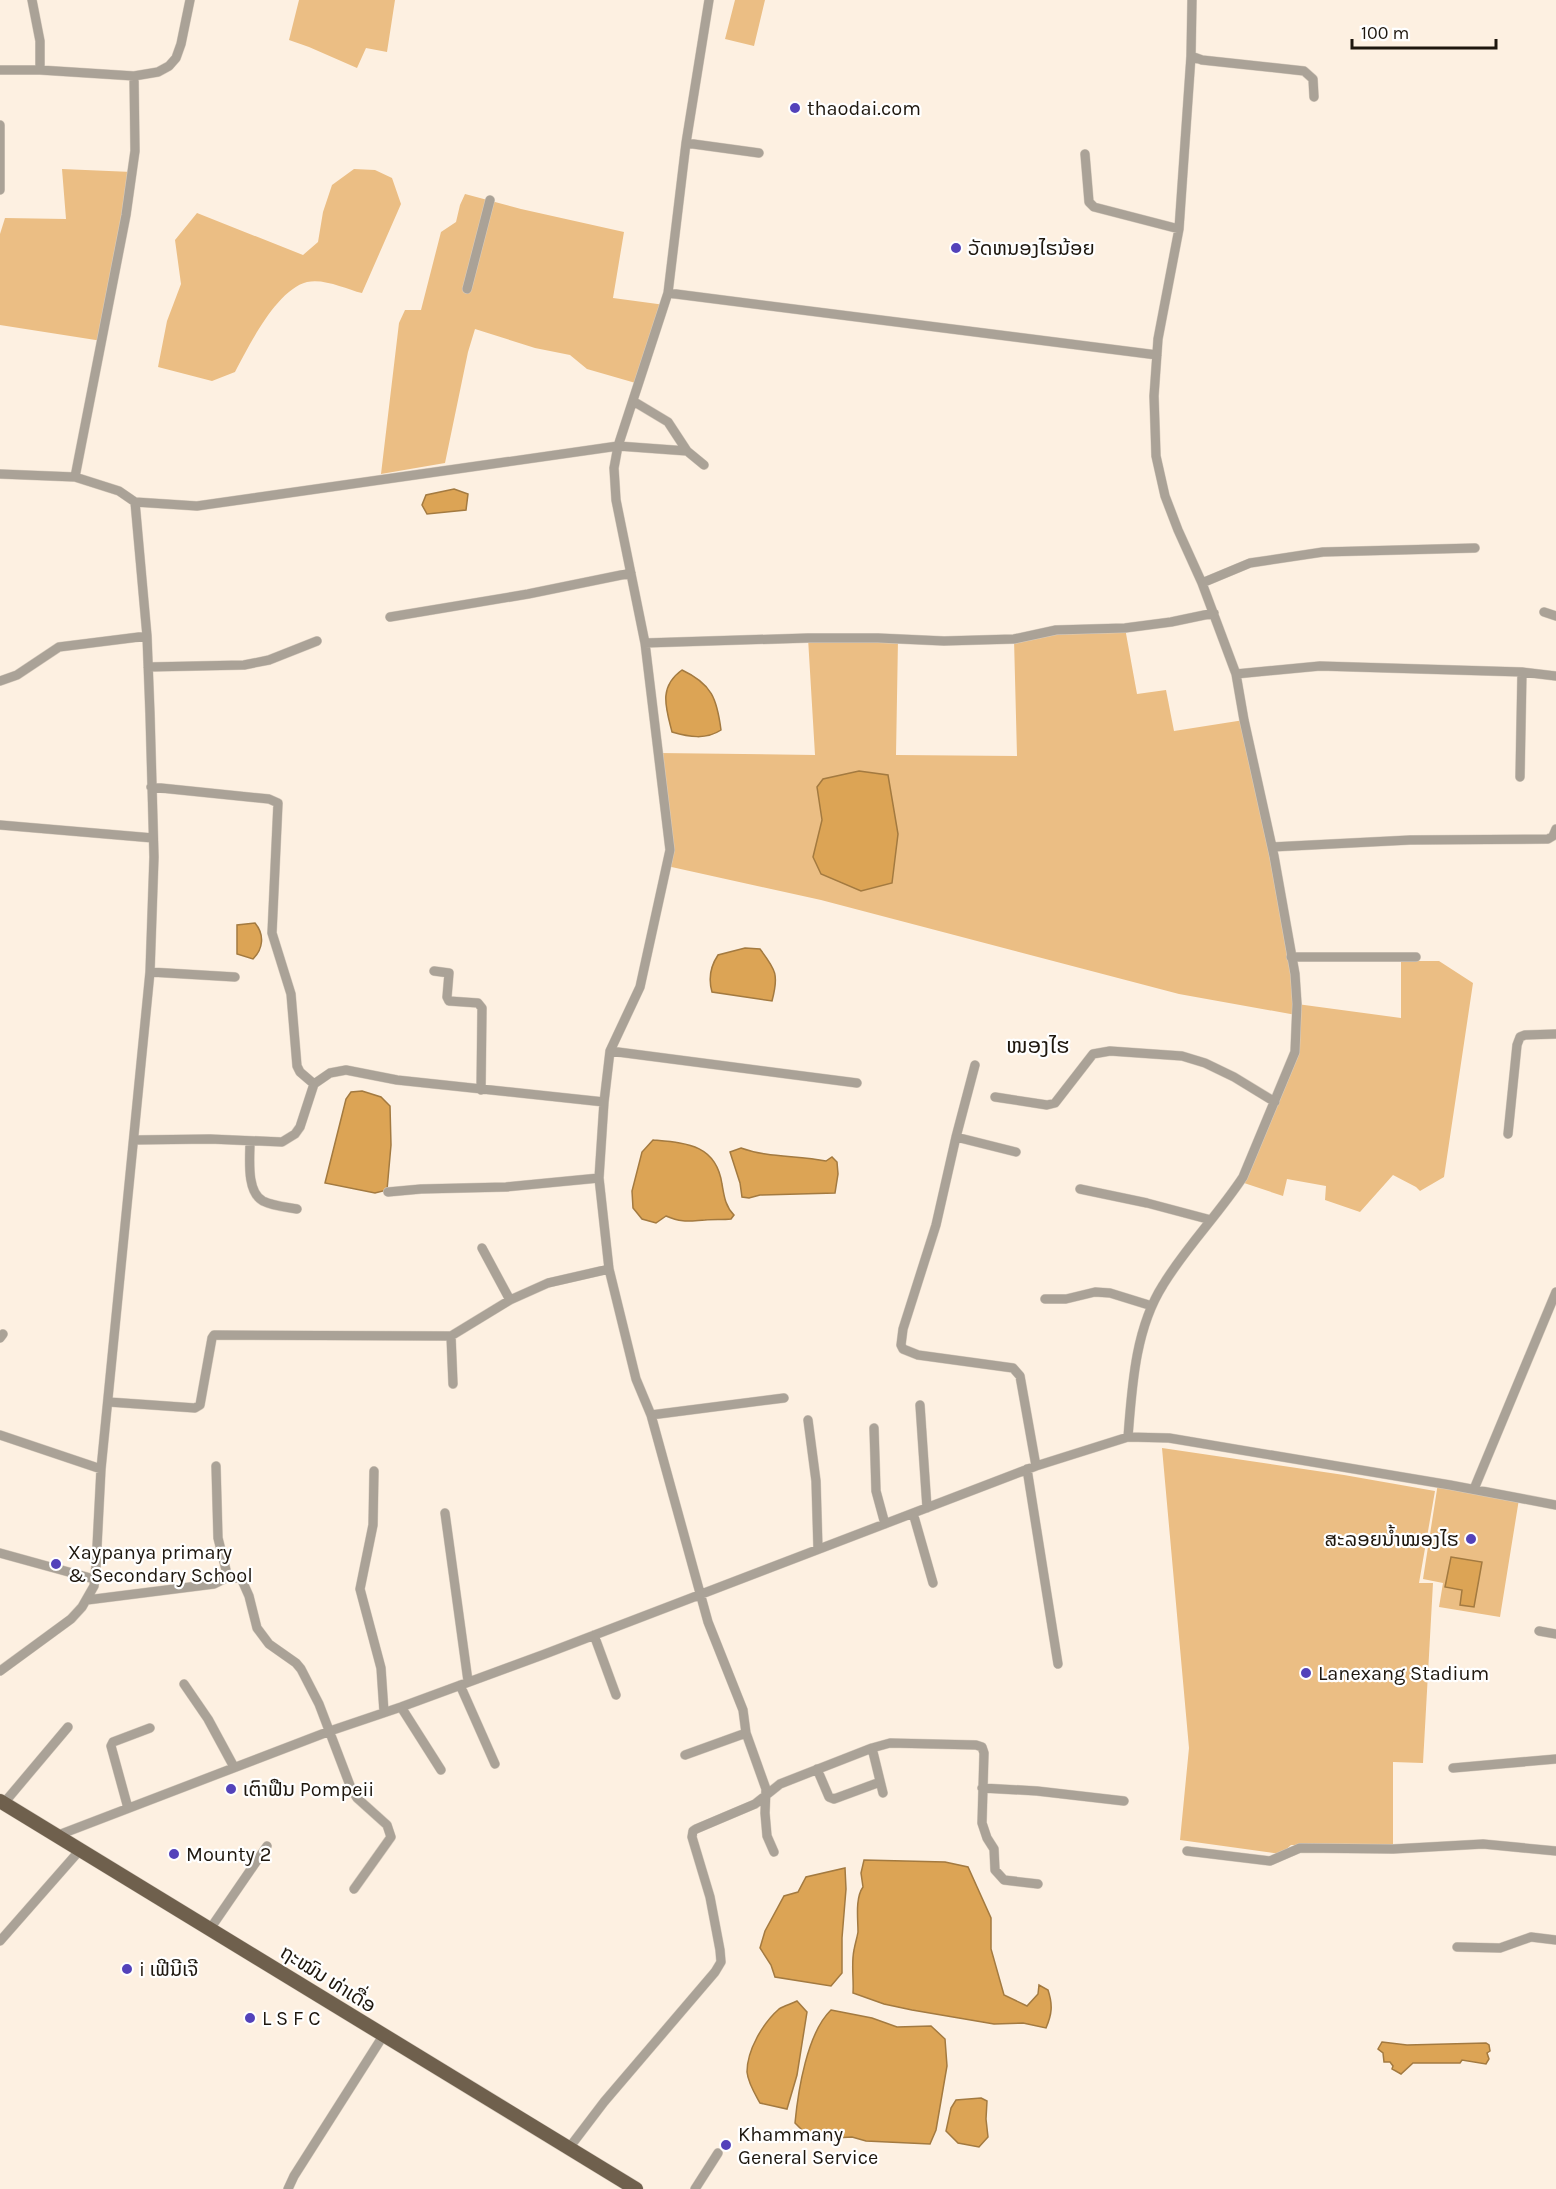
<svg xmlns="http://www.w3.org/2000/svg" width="1556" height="2189" font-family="Karla,'Noto Sans Lao',sans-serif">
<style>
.green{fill:#ebbe84}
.water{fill:#dca455;stroke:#a37a40;stroke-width:1.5}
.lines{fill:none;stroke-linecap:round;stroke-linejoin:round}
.street-casing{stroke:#d9cdbf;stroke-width:10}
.primary-casing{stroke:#d9cdbf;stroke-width:15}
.street{stroke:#aaa297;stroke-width:9}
.primary{stroke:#6f604d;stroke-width:14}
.poi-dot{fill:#5342ba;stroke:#fff;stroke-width:2}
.labels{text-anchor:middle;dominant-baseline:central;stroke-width:4.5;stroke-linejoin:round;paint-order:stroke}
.poi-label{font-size:20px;fill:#1e170e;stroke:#fff;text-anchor:start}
.street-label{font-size:20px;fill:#1e170e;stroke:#fff}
.quarter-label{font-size:22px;fill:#1e170e;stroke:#fff}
</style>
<rect width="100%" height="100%" fill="#fdf0e1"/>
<path class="green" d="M299,0H395L387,52L366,48L357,68L309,47L289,40Z
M735,0H765L754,46L725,39Z
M62,169L132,172L102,341L0,325V234L5,218L66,219Z
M354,169L375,170L392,178L401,204L362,293C346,289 324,278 307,282C276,290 249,346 235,372L212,381L158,367L167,321L181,284L175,240L197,213L303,255L318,242L323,212L332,185Z
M465,194L521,209L624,232L613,298L665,305L639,384L587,369L570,355L535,348L475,329L468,352L445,463L381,474L399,323L405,310H421L441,232L456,222L460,205Z
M1125,628L1137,694L1166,690L1174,731L1244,720L1297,1004L1401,1018V961H1439L1473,983L1444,1177L1420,1191L1416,1187L1393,1175L1360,1212L1325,1200L1326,1186L1287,1179L1283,1196L1238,1181L1254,1150L1292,1047L1296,1015L1179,994L821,900L667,866L659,753L815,755L808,638L898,639L896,755L1017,756L1014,639Z
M1162,1448L1344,1475L1435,1491L1419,1583H1433L1423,1763L1393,1762V1845H1291L1281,1854L1180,1840L1189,1748Z
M1438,1483L1519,1499L1500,1617L1439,1607L1443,1583L1423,1579Z"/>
<path class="water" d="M454,489L468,494L466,510L427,514L422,505L426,495Z
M682,670C712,684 717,699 721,730C706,740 689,737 672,732C666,708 658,687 682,670Z
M859,771L888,775L898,834L892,883L861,891L821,874L813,857L822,820L817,787L823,779Z
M255,923C265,935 263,949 253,959L237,954V925Z
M745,948L760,949C776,970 779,975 772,1001L712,992C708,978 710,967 718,955Z
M362,1091L381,1097L390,1106L391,1145L387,1190L375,1193L325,1183L346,1099L351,1092Z
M653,1140C686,1143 716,1144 722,1184C724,1195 725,1206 734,1215L731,1219C722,1220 714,1219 705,1220C689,1221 682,1223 666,1216L656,1223L642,1219L633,1208L632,1191L642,1152Z
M741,1148C768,1158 798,1155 826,1161L832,1157L837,1162L838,1174L835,1193L760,1195L749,1198L742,1197L740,1183L730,1152Z
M1451,1557L1482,1562L1474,1607L1460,1605L1462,1590L1445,1587Z
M864,1860L945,1862L968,1867L991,1918V1949L1004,1995L1027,2006L1038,1994L1039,1985L1048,1990C1053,2005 1052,2014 1046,2028L1023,2023L994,2024L912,2010L884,2004L853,1993C854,1979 851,1964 854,1950C855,1944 857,1938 858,1932C858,1919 855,1898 863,1887L861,1873Z
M845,1868L846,1889L842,1938V1973L831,1986L775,1977L771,1965L760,1948L765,1931L784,1896L798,1892L806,1877Z
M797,2001L807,2012L797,2075L787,2109L760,2103C755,2094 748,2083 747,2072C747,2050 763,2023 779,2009C784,2006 791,2004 797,2001Z
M831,2010L872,2018L897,2027L931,2026L945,2039L947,2066L936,2130L930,2144L866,2141L852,2137L834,2138L805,2133L795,2123C798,2091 807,2033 831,2010Z
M1382,2042L1407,2045L1486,2043L1489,2045L1490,2051L1487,2053L1489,2059L1486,2064L1462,2060L1460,2063H1413L1401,2074L1392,2069L1393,2066L1390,2062H1384L1383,2053L1378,2049Z
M981,2098L987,2101L986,2119L988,2137L979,2147L958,2143L946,2131L951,2108L956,2100Z"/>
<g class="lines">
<defs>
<path id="street" d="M32,0L40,41V70
M709,0L686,143L668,293L618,446L614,468L616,500L645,643L670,850L640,987L610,1051L604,1102L599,1178L609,1269L636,1379L651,1415L708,1622L743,1710L746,1733L766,1789L765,1813L767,1836L774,1852
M1191,56L1202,60L1304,71L1313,79L1314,97
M0,70H40L134,76L158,72L169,66L176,58L181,44L190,0
M0,125V190
M686,143L759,153
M1085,154L1089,202L1094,207L1179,229
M467,289L490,200
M668,293L1157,355
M633,401L668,422L687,451
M0,474L75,477L119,491L135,502L197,506L618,446L687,451L704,465
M75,477L126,215L135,151L134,76
M1202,583L1250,563L1323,552L1475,548
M1544,612L1556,616
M390,617L528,594L631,573
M645,643L808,638H878L944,641L1014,639L1056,630L1125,628L1171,622L1214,613
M148,667L244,665L269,660L317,641
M1236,674L1320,666L1522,672L1556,676
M0,681L17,675L59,647L147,636
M1520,777L1522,672
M151,787L269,799L278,803L272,933L291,994L297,1066L300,1072L314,1084
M0,825L153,838
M1272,847L1410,840L1548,839L1553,836L1556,829
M1291,957H1416
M434,971L449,973L447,997L449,1001L478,1003L482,1008L481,1090
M150,972L235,977
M610,1051L857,1083
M975,1065L956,1137L936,1225L903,1329L901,1345L903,1349L918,1355L1013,1368L1020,1376L1036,1466
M995,1097L1047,1105L1055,1103L1093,1054L1110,1051L1182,1056L1205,1063L1234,1077L1275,1102
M1508,1134L1517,1045L1520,1037L1525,1035L1556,1034
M956,1137L1016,1152
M134,1140L210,1139L282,1142L295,1134L300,1127L314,1084L330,1073L346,1070L397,1080L604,1102
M250,1142C250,1158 246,1192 263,1201C273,1206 286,1207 297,1209
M1080,1189L1147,1203L1211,1220
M388,1192L421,1189L506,1187L599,1178
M482,1248L510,1300
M1045,1299H1066L1095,1292L1110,1293L1152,1306
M451,1336L453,1384
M0,1338L3,1334
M109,1402L195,1408L200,1405L212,1338L214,1335L451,1336L510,1300L548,1283L609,1269
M920,1405L927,1508
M651,1415L784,1398
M808,1420L816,1481L818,1549
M874,1428L876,1491L885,1524
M0,1435L101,1469
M1128,1437C1132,1387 1135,1329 1163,1285C1186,1247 1218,1215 1243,1177L1295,1052L1297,1004L1295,974L1274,856L1244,720L1236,674L1202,583L1178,530L1165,496L1156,456L1154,396L1158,339L1179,229L1191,56L1192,0
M216,1466L218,1538L227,1574L226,1578
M1027,1469L1058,1664
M374,1471L373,1525L360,1589L381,1668L384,1712
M1474,1489L1556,1292
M445,1513L468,1681
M913,1513L933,1583
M0,1553L94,1579
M87,1600L214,1584L226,1578H241L249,1596L257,1628L269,1644L296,1663L301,1669L319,1704L351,1788L357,1798L387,1825L391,1837L354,1889
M1539,1631L1556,1634
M594,1635L616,1695
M0,1671L71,1619L82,1607L94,1586L96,1566L101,1469L150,972L154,857L150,714L147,636L135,502
M184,1684L208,1719L234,1767
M460,1685L495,1764
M401,1707L441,1770
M872,1748L883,1793
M685,1755L746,1733
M1453,1768L1556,1759
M817,1769L829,1797L834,1799L880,1782
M982,1788L1037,1791L1124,1801
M4,1803L68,1727
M128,1808L111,1746L113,1742L150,1728
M56,1836L330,1731L401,1707L545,1654L1036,1466L1128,1437L1169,1438L1450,1485L1556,1505
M1187,1851L1270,1861L1300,1848L1393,1849L1483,1844L1556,1851
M210,1929L267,1846
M0,1941L80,1850
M1457,1947L1500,1948L1531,1937L1556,1940
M569,2148L604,2102L715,1972L721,1962L720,1950L710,1897L692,1837L693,1831L696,1829L755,1804L780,1784L872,1748L890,1743L976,1745L982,1747L984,1753L982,1823L987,1838L994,1849L995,1870L1004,1880L1038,1884
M288,2189L294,2176L383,2036
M695,2189L718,2153"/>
<path id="primary" d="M0,1801L636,2189"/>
</defs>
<use href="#street" class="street-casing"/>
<use href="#primary" class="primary-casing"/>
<use href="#street" class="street"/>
<use href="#primary" class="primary"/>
</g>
<g class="poi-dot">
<circle cx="795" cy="108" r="6"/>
<circle cx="956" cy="248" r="6"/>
<circle cx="1471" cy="1539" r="6"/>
<circle cx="56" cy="1564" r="6"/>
<circle cx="1306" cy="1673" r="6"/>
<circle cx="231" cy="1789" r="6"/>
<circle cx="174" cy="1854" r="6"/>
<circle cx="127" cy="1969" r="6"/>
<circle cx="250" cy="2018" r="6"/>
<circle cx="726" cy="2145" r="6"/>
</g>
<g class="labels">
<g class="poi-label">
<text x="807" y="108">thaodai.com</text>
<text x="968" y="248">ວັດຫນອງໄຮນ້ອຍ</text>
<text x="1459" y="1539" text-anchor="end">ສະລອຍນ້ຳໝອງໄຮ</text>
<text x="68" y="1552">Xaypanya primary<tspan x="68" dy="23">&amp; Secondary School</tspan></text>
<text x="1318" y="1673">Lanexang Stadium</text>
<text x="243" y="1789">ເຕົາຟືນ Pompeii</text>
<text x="186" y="1854">Mounty 2</text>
<text x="139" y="1969">i ເຟີນີເຈີ</text>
<text x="262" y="2018">L S F C</text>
<text x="738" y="2134">Khammany<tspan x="738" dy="23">General Service</tspan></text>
</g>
<g class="street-label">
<text transform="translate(328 1979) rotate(32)">ຖະໝົນ ທ່າເດື່ອ</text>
</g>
<g class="quarter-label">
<text x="1038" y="1046">ໜອງໄຮ</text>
</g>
</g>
<path d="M1352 39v9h144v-9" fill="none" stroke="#1e170e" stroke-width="3"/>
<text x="1361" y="39" font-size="18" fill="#1e170e" stroke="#ffffff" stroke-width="4.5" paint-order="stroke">100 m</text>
</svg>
